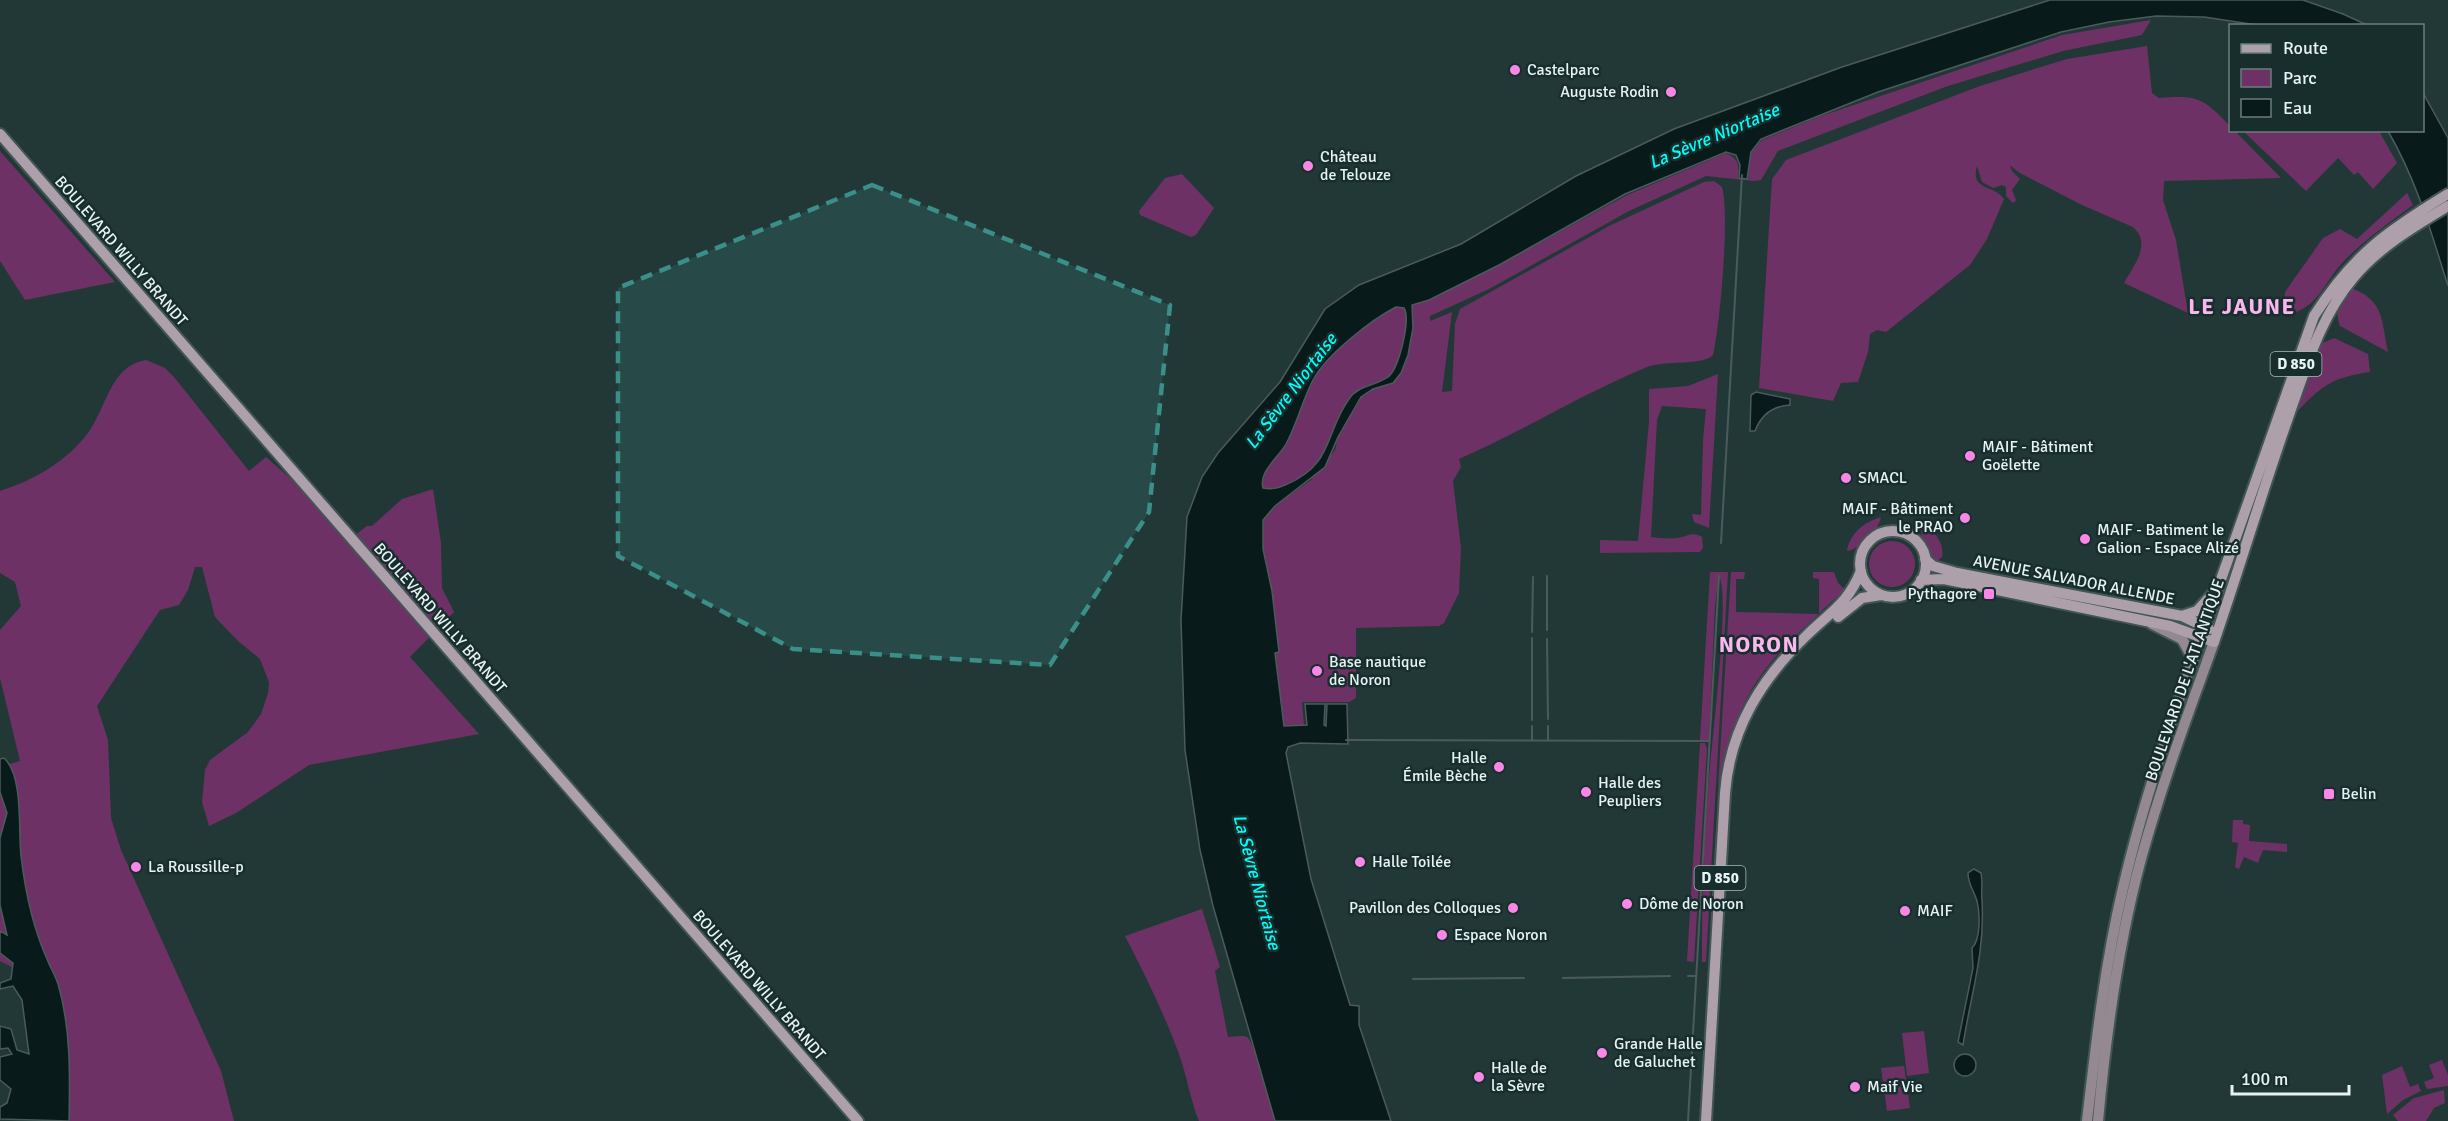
<svg xmlns="http://www.w3.org/2000/svg" width="2448" height="1121" font-family="Signika,sans-serif">
<style>
.green{fill:#6e3165}
.water{fill:#081a1a;stroke:#4b5b5b;stroke-width:1.5;fill-rule:evenodd}
.lines{fill:none;stroke-linecap:round;stroke-linejoin:round}
.stream{stroke:#4b5b5b;stroke-width:2}
.secondary-casing{stroke:#415655;stroke-width:14}
.primary-casing{stroke:#415655;stroke-width:14}
.secondary{stroke:#948891;stroke-width:10}
.primary{stroke:#aea0ab;stroke-width:10}
.marked{fill:#3a8f89;fill-opacity:0.2;stroke:#3a8f89;stroke-width:4.5;stroke-dasharray:12 8;stroke-linejoin:round}
.poi-dot{fill:#fa87e8;stroke:#182e2d;stroke-width:2}
.labels{text-anchor:middle;dominant-baseline:central;stroke-width:5;stroke-linejoin:round;paint-order:stroke}
.shield{fill:#182e2d;stroke:#a8b8b8;stroke-width:1.5}
.shield-label{font-size:15px;font-weight:bold;fill:#e6f3f3}
.poi-label{font-size:16px;fill:#e6f3f3;stroke:#182e2d;text-anchor:start}
.street-label{font-size:16px;fill:#e6f3f3;stroke:#182e2d}
.water-label{font-size:18px;font-style:italic;fill:#03fcf9;stroke:#182e2d}
.district-label{font-size:22px;font-weight:bold;letter-spacing:1.5px;fill:#f9b8ed;stroke:#182e2d}
</style>
<rect width="100%" height="100%" fill="#223837"/>
<path class="green" d="M2151,20L2142,35L2063,51L1945,87L1778,151L1761,180L1754,181L1706,176L1629,211L1489,289L1430,316V321L1452,312L1442,392L1452,391L1455,324L1460,309L1611,225L1704,182L1714,181L1722,187C1730,213 1720,326 1713,355C1703,366 1664,360 1647,367C1582,394 1523,431 1459,459L1461,467L1453,481L1461,548L1459,593L1444,623L1439,626L1356,628V698L1349,702H1302L1304,725L1284,726L1275,652L1278,651L1272,591L1263,549V520L1275,506L1311,480L1335,450L1338,437L1361,397L1373,389L1393,383L1401,373L1408,355L1413,328L1412,306L1499,265L1625,196L1726,153C1739,159 1739,165 1738,178L1748,179L1751,153L1762,140L1821,116L2062,35Z
M2147,46L2152,93L2159,98C2198,95 2203,98 2230,126V130L2235,131L2281,178L2164,181L2163,200L2176,240L2188,313L2124,283C2134,265 2152,244 2133,227L2082,205L2018,172L2010,165L2012,171L2020,179L2012,190L2016,200L2013,203L2006,196V187L2002,185L1993,188L1982,182L1977,166C1970,191 1994,184 2004,199L1987,239L1970,265L1886,332L1877,330L1870,334L1868,352L1858,382L1841,383L1833,401L1759,388L1772,179L1786,160L1980,86L2067,59Z
M2243,131H2379L2397,163L2373,189L2358,172L2354,175L2338,158L2306,191Z
M0,151L115,282L25,300L0,261Z
M1182,174L1214,208L1196,235L1191,237L1140,215L1139,211L1165,178Z
M2407,193L2413,205C2389,223 2364,240 2343,262C2326,280 2320,303 2296,312C2287,306 2284,302 2285,292L2323,238L2340,229L2357,239Z
M2352,288C2385,302 2381,320 2388,352L2340,326C2333,309 2342,301 2352,288Z
M1396,307L1404,308C1411,319 1399,369 1388,377C1376,386 1358,385 1349,399C1325,432 1334,462 1290,483C1281,487 1273,491 1263,488C1258,471 1279,457 1286,444C1296,423 1302,400 1313,380C1326,355 1371,320 1396,307Z
M2334,338L2368,354L2370,372C2332,377 2320,387 2295,414L2318,345Z
M146,360L165,368L174,377L249,471L266,457L355,535L367,526H372L402,499L433,489L441,543L442,588L454,612L410,657L479,734L309,765L236,813L209,826L202,802L205,770L210,760L248,732L261,714L268,693L269,682L260,659L238,641L215,617L202,567H195L188,590L179,605L160,610L97,706L108,740L111,818L121,850L221,1071L234,1121H56L14,968L0,961V767L20,761L0,678V630L21,606L15,582L0,573V491C34,480 66,462 88,433C107,407 110,366 146,360Z
M1718,374L1709,528L1694,522L1692,514L1701,515L1703,440L1706,409L1662,406L1657,420L1651,537C1659,538 1669,539 1677,538C1687,537 1692,531 1702,537L1703,548L1700,552L1600,553V540L1638,541L1649,422V389L1688,386Z
M1881,517C1879,530 1860,549 1847,551C1850,533 1864,522 1881,517Z
M1922,524C1934,529 1945,544 1942,557L1936,562C1925,552 1919,539 1922,524Z
M1869 564a23 23 0 1 1 46 0a23 23 0 1 1-46 0Z
M1710,572H1728L1706,962H1702C1702,905 1703,846 1708,789C1710,755 1731,596 1719,576L1715,607L1709,740H1700Z
M1731,572H1745L1744,579H1736V612L1819,614V579L1813,578V572H1834L1838,583L1848,592C1834,596 1820,614 1808,624C1750,677 1735,711 1718,787Z
M1700,743H1705L1707,749L1694,962L1687,961Z
M2233,820H2243V824L2250,825L2249,841L2287,844V852L2263,850L2258,863L2244,857L2239,869L2235,867L2238,843L2232,842Z
M1202,909L1220,967L1215,971L1228,1037C1234,1037 1242,1035 1247,1037C1255,1042 1272,1108 1275,1121H1199C1190,1099 1187,1076 1179,1054C1164,1013 1145,975 1125,936Z
M1924,1031L1929,1073L1907,1076L1902,1033Z
M2442,1060L2448,1075V1086L2427,1089L2424,1082L2434,1078L2429,1065Z
M1904,1066L1910,1108L1887,1111L1881,1068Z
M2402,1066L2410,1087L2418,1084L2421,1091L2403,1100L2387,1114L2382,1075Z
M2444,1090L2445,1103L2434,1108L2426,1121H2398L2393,1115L2414,1098Z"/>
<path class="water" d="M2050,0H2303L2343,14L2367,25H2257L2204,17L2156,16L2109,22L2061,32L1878,92L1761,139L1751,152L1747,179L1739,178L1740,165L1736,155L1726,152L1625,194L1499,265L1429,300L1412,305L1413,328L1408,355L1401,373L1393,383L1373,389L1361,397L1338,437L1325,467L1275,506L1263,520V549L1272,591L1279,652L1275,653L1284,726L1307,725L1305,704H1325L1324,725L1326,726L1327,704H1347L1348,744L1300,743L1288,747L1286,753L1311,879L1350,1005L1359,1006V1025L1391,1121H1275L1213,906L1200,850L1185,750L1181,620L1187,517L1202,477L1218,453L1280,382L1325,309L1359,285L1461,244L1576,176L1674,129L1842,67ZM1396,307L1404,308C1411,319 1399,369 1388,377C1376,386 1358,385 1349,399C1324,434 1334,465 1285,485C1278,488 1272,490 1263,488C1258,472 1279,457 1286,444C1297,424 1302,401 1313,380C1326,355 1371,320 1396,307Z
M2423,93L2448,138V286C2431,232 2417,181 2388,131L2422,130Z
M1756,392L1790,399V405C1772,406 1761,415 1755,431H1750L1751,395Z
M4,758C24,776 18,832 21,856C25,890 33,928 47,959C50,967 55,975 58,984C71,1028 70,1076 69,1121L0,1119V1107L7,1103L11,1089L0,1080V1057L12,1054L8,1048L0,1049V1026L11,1029L17,1050L29,1054L22,1000L13,986L0,989V983L11,979L13,963L0,953V931L7,935L0,905V838L7,813L0,792V759Z
M1974,869L1981,873C1983,883 1981,891 1982,901C1985,954 1971,993 1963,1045L1958,1042L1973,968L1972,948C1981,939 1980,913 1977,901C1974,890 1968,885 1968,873Z
M1954 1065a11 11 0 1 1 22 0a11 11 0 1 1-22 0Z"/>
<g class="lines">
<path class="stream" d="M1721,543L1742,175
M1547,576V630
M1532,632L1533,577
M1547,639L1548,719
M1532,720V638
M1548,726V741
M1346,740L1709,741
M1532,740V726
M1688,976H1696
M1563,978L1670,976
M1413,979L1524,978
M1688,1121L1719,576"/>
<defs>
<path id="secondary" d="M2152,624L2182,639L2193,659
M2087,1121C2096,1043 2105,964 2123,888C2143,802 2172,719 2201,636
M2098,1121C2106,1033 2118,944 2141,859C2161,786 2188,714 2214,642"/>
<path id="primary" d="M0,134L858,1121
M1860 564a33 33 0 1 1 66 0a33 33 0 1 1-66 0Z
M1925,559L1933,566L1957,573L2182,616L2209,629
M1921,580L1944,579L2170,626L2214,642C2240,566 2263,489 2290,412C2307,365 2320,317 2354,277C2379,247 2415,226 2448,206
M2182,616L2197,611L2216,590
M1838,617L1862,598L1881,595
M2201,636L2314,316C2353,255 2387,231 2448,194
M1706,1121L1725,793C1730,728 1762,678 1808,634C1832,611 1848,603 1861,571"/>
</defs>
<use href="#secondary" class="secondary-casing"/>
<use href="#primary" class="primary-casing"/>
<use href="#secondary" class="secondary"/>
<use href="#primary" class="primary"/>
</g>
<path class="marked" d="M872,185L1170,305L1149,512L1050,665L793,649L618,556V288Z"/>
<g class="poi-dot">
<circle cx="1515" cy="70" r="6"/>
<circle cx="1671" cy="92" r="6"/>
<circle cx="1308" cy="166" r="6"/>
<circle cx="1970" cy="456" r="6"/>
<circle cx="1846" cy="478" r="6"/>
<circle cx="1965" cy="518" r="6"/>
<circle cx="2085" cy="539" r="6"/>
<rect x="1983" y="588" width="12" height="12" rx="3"/>
<circle cx="1317" cy="671" r="6"/>
<circle cx="1499" cy="767" r="6"/>
<circle cx="1586" cy="792" r="6"/>
<rect x="2323" y="788" width="12" height="12" rx="3"/>
<circle cx="1360" cy="862" r="6"/>
<circle cx="136" cy="867" r="6"/>
<circle cx="1627" cy="904" r="6"/>
<circle cx="1513" cy="908" r="6"/>
<circle cx="1905" cy="911" r="6"/>
<circle cx="1442" cy="935" r="6"/>
<circle cx="1602" cy="1053" r="6"/>
<circle cx="1479" cy="1077" r="6"/>
<circle cx="1855" cy="1087" r="6"/>
</g>
<g class="labels">
<g class="shield">
<rect x="2270.5" y="352" width="51" height="24" rx="4.5"/>
<rect x="1694.5" y="866" width="51" height="24" rx="4.5"/>
</g>
<g class="shield-label">
<text x="2296" y="364">D 850</text>
<text x="1720" y="878">D 850</text>
</g>
<g class="poi-label">
<text x="1527" y="70">Castelparc</text>
<text x="1659" y="92" text-anchor="end">Auguste Rodin</text>
<text x="1320" y="157">Château<tspan x="1320" dy="18">de Telouze</tspan></text>
<text x="1982" y="447">MAIF - Bâtiment<tspan x="1982" dy="18">Goëlette</tspan></text>
<text x="1858" y="478">SMACL</text>
<text x="1953" y="509" text-anchor="end">MAIF - Bâtiment<tspan x="1953" dy="18">le PRAO</tspan></text>
<text x="2097" y="530">MAIF - Batiment le<tspan x="2097" dy="18">Galion - Espace Alizé</tspan></text>
<text x="1977" y="594" text-anchor="end">Pythagore</text>
<text x="1329" y="662">Base nautique<tspan x="1329" dy="18">de Noron</tspan></text>
<text x="1487" y="758" text-anchor="end">Halle<tspan x="1487" dy="18">Émile Bèche</tspan></text>
<text x="1598" y="783">Halle des<tspan x="1598" dy="18">Peupliers</tspan></text>
<text x="2341" y="794">Belin</text>
<text x="1372" y="862">Halle Toilée</text>
<text x="148" y="867">La Roussille-p</text>
<text x="1639" y="904">Dôme de Noron</text>
<text x="1501" y="908" text-anchor="end">Pavillon des Colloques</text>
<text x="1917" y="911">MAIF</text>
<text x="1454" y="935">Espace Noron</text>
<text x="1614" y="1044">Grande Halle<tspan x="1614" dy="18">de Galuchet</tspan></text>
<text x="1491" y="1068">Halle de<tspan x="1491" dy="18">la Sèvre</tspan></text>
<text x="1867" y="1087">Maif Vie</text>
</g>
<g class="street-label">
<text transform="translate(121 251) rotate(49)">BOULEVARD WILLY BRANDT</text>
<text transform="translate(2074 580) rotate(11)">AVENUE SALVADOR ALLENDE</text>
<text transform="translate(440 618) rotate(49)">BOULEVARD WILLY BRANDT</text>
<text transform="translate(2185 680) rotate(-71)">BOULEVARD DE L'ATLANTIQUE</text>
<text transform="translate(759 985) rotate(49)">BOULEVARD WILLY BRANDT</text>
</g>
<g class="water-label">
<text transform="translate(1714 136) rotate(-23)">La Sèvre Niortaise</text>
<text transform="translate(1291 391) rotate(-53)">La Sèvre Niortaise</text>
<text transform="translate(1257 882) rotate(75)">La Sèvre Niortaise</text>
</g>
<g class="district-label">
<text x="2242" y="306">LE JAUNE</text>
<text x="1759" y="644">NORON</text>
</g>
</g>
<rect x="2229" y="24" width="195" height="108" fill="#182e2d" stroke="#6a7d7c" stroke-width="1.5"/>
<rect x="2241" y="44" width="30" height="9" fill="#aea0ab" stroke="#6a7d7c" stroke-width="1.5"/>
<text x="2283" y="54" font-size="18" fill="#e6f3f3">Route</text>
<rect x="2241" y="69" width="30" height="18" fill="#6e3165" stroke="#6a7d7c" stroke-width="1.5"/>
<text x="2283" y="84" font-size="18" fill="#e6f3f3">Parc</text>
<rect x="2241" y="99" width="30" height="18" fill="#081a1a" stroke="#6a7d7c" stroke-width="1.5"/>
<text x="2283" y="114" font-size="18" fill="#e6f3f3">Eau</text>
<path d="M2232 1085v9h117v-9" fill="none" stroke="#e6f3f3" stroke-width="3"/>
<text x="2241" y="1085" font-size="18" fill="#e6f3f3" stroke="#182e2d" stroke-width="4.5" paint-order="stroke">100 m</text>
</svg>
